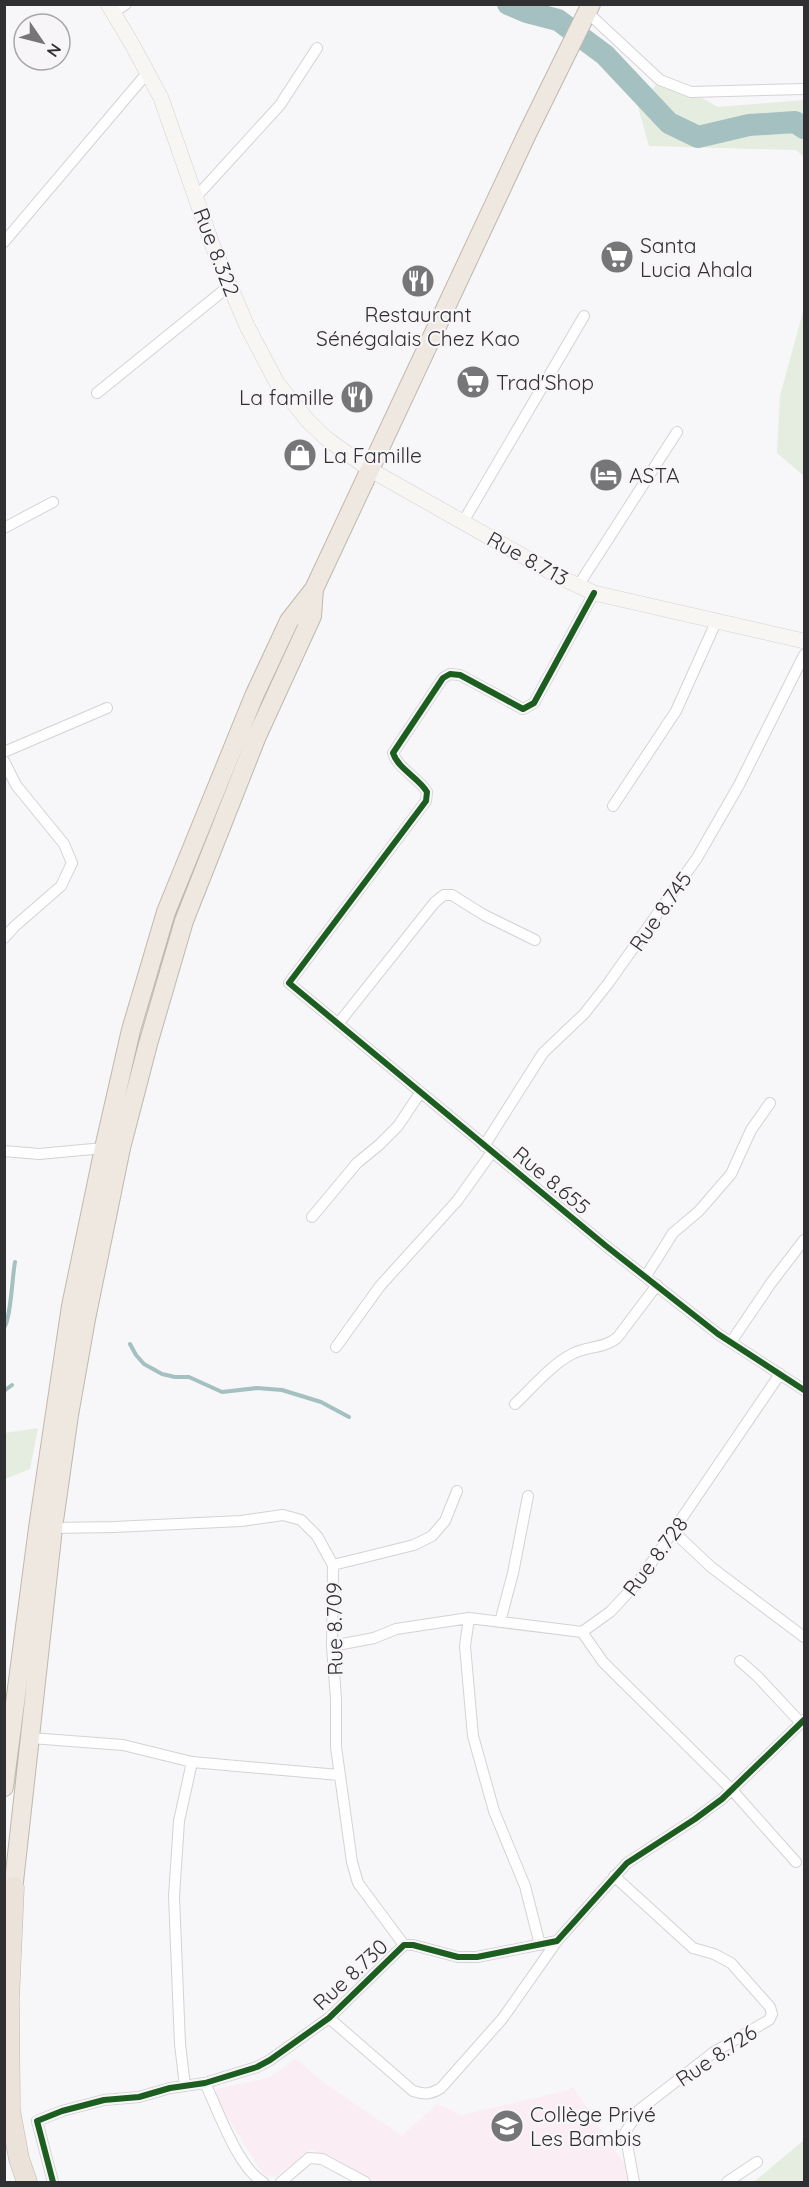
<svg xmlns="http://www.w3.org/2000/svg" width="809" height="2187" font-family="Quicksand,sans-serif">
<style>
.education{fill:#faedf4}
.green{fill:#e4eddf}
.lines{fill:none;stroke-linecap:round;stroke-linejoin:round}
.stream{stroke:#a4c0c1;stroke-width:4}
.river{stroke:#a4c0c1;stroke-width:22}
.minor-casing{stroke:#d4d3d4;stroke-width:12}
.secondary-casing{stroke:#d4d3d4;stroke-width:16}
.trunk-casing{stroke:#bfb8ad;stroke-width:20}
.motorway-casing{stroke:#bfb8ad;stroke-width:21}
.minor{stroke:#fefefe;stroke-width:10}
.secondary{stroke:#f8f6f3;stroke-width:15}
.trunk{stroke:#eee8e0;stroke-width:18}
.motorway{stroke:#ebe3d9;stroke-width:20}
.cycleway-casing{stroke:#f8f5f9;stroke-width:10}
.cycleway{stroke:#1b5e20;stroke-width:6}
.labels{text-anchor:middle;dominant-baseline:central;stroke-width:4.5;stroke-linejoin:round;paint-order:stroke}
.poi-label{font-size:21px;fill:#302f31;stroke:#f8f5f9;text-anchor:start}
.street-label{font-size:21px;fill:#302f31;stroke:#f8f5f9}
</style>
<rect width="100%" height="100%" fill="#f7f6f8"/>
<path class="education" d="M295,2059L329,2086L402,2136L437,2104L461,2115L569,2090L573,2087L632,2175L631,2182H375L311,2149L275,2177L263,2174L219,2104L216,2089L269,2078Z"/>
<path class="green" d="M660,80L691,92L718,107L804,100V157L796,150L649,146L638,107Z
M804,308V476L777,453L780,396Z
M38,1428L30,1469L5,1479V1433Z
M804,2140V2182H754L798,2145Z"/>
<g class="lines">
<path class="stream" d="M4,1328C11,1318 12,1278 15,1262
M130,1344L136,1355L144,1364L162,1374L175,1377H189L222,1392L257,1388L282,1390L321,1402L349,1417
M4,1391L12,1385"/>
<path class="river" d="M508,4L527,12L558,20L605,55L669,123L698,137L749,125L795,122L804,128"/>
<defs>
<path id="minor" d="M587,12L660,80L691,92L804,89
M113,13L126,4
M196,197L280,105L317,48
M4,242L148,72
M97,393L229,286
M463,522L584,316
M4,528L53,502
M578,586L677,432
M594,593L534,703L523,709L460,675L450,674L443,678L393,753C398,769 419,778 427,792L426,801L289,983L606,1246L718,1334L804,1390
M4,752L107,708
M4,761L16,785L64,844L72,863L61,886L15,926L4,938
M613,806L676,711L716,622
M338,1024L435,902L444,895H452L484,915L535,940
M484,1146L543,1053L584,1014L607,985L697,858L739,785L804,655
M4,1151L39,1154L104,1148
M312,1217L357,1163L379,1145L398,1126L420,1093
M646,1276L673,1233L699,1211L731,1174L751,1130L770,1103
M731,1342L771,1283L804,1240
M336,1347L380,1286L457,1201L492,1152
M515,1404C531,1389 552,1364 572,1354C587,1346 603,1349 617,1338L657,1285
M53,1528L114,1527L241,1521L283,1515L301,1520L317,1536L333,1565L332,1646L336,1699V1747L352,1862L358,1883L404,1945
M674,1532L711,1567L804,1637
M333,1565L414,1545L432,1536L445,1521L457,1491
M469,1618L465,1646L473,1736L494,1811L525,1886L540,1945
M500,1622L513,1573L528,1496
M582,1632L603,1662L732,1790L796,1862
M332,1646L374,1638L396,1629L469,1618L582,1632L610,1612L639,1581L780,1374
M740,1661L757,1676L801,1723
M31,1738L123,1745L192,1762L339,1775
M614,1876L693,1948L714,1954L731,1963L770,2007L772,2014L769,2020L714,2052L639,2110L625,2133L634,2182
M329,2018L413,2091C425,2095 431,2094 441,2088L503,2018L557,1941
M205,2083C218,2110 238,2168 263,2182
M185,2086L180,2044L174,1896L179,1821L192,1762
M53,2182L37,2121L62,2111L104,2100L139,2097L170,2088L205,2083L257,2067L270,2060L329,2018L404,1945H413L458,1957H477L557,1941L627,1863L695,1819L722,1799L804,1720
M281,2182L309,2158L322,2159L365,2182
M727,2182L757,2162"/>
<path id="secondary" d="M108,4L133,46L161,98L212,244L247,326L277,383L309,422L327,439L369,469L560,577L594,593L804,641"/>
<path id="trunk" d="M4,1787L38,1528L71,1306L104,1148L131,1030L166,912L254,696L289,621L314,589L527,134L591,4
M12,1900L53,1528L69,1415L86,1319L121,1148L148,1044L184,921L257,736L312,616L314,589"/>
<path id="motorway" d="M14,1887L9,2000L10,2110L19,2159L27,2182"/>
</defs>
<use href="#minor" class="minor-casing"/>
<use href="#secondary" class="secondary-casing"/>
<use href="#trunk" class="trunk-casing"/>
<use href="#motorway" class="motorway-casing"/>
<use href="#minor" class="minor"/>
<use href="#secondary" class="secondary"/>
<use href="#trunk" class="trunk"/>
<use href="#motorway" class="motorway"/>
<defs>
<path id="cycleway" d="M594,593L534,703L523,709L460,675L450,674L443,678L393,753C398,769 419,778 427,792L426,801L289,983L606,1246L718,1334L804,1390
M53,2182L37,2121L62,2111L104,2100L139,2097L170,2088L205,2083L257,2067L270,2060L329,2018L404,1945H413L458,1957H477L557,1941L627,1863L695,1819L722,1799L804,1720"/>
</defs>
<use href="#cycleway" class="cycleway-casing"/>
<use href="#cycleway" class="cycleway"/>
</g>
<defs>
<symbol id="supermarket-disc" viewBox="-11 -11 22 22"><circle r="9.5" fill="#767577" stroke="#f8f5f9"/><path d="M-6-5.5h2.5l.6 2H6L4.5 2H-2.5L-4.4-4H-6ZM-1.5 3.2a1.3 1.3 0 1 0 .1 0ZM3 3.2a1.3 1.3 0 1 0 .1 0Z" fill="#fff"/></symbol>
<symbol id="restaurant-disc" viewBox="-11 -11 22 22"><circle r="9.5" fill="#767577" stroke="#f8f5f9"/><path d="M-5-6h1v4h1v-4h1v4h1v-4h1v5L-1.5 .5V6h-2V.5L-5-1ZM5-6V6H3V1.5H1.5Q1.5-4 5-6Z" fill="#fff"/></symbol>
<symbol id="shop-disc" viewBox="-11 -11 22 22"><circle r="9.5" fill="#767577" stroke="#f8f5f9"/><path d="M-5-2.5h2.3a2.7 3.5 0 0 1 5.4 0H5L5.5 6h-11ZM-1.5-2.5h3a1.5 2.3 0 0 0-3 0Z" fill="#fff"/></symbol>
<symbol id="hotel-disc" viewBox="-11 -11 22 22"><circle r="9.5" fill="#767577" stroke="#f8f5f9"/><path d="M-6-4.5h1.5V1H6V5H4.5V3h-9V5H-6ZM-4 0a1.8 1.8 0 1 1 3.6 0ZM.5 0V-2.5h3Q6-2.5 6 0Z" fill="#fff"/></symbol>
<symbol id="school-disc" viewBox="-11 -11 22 22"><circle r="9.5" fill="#767577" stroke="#f8f5f9"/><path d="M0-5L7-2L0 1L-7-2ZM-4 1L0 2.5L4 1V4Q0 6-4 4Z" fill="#fff"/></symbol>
</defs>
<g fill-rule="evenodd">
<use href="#supermarket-disc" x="598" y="238" width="38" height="38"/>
<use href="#restaurant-disc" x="399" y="262" width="38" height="38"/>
<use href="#supermarket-disc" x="454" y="363" width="38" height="38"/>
<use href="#restaurant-disc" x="338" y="378" width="38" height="38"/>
<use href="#shop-disc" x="281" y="436" width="38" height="38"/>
<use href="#hotel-disc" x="587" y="456" width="38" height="38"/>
<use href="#school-disc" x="488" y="2107" width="38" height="38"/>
</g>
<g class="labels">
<g class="poi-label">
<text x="640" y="245">Santa<tspan x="640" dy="24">Lucia Ahala</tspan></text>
<text x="418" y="314" text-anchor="middle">Restaurant<tspan x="418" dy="24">Sénégalais Chez Kao</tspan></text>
<text x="496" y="382">Trad'Shop</text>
<text x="334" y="397" text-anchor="end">La famille</text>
<text x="323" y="455">La Famille</text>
<text x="629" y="475">ASTA</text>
<text x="530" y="2114">Collège Privé<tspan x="530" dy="24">Les Bambis</tspan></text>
</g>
<g class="street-label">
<text transform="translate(217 252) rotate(69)">Rue 8.322</text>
<text transform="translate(528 558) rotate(29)">Rue 8.713</text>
<text transform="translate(660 911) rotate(-55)">Rue 8.745</text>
<text transform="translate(552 1180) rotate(40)">Rue 8.655</text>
<text transform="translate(655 1556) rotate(-53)">Rue 8.728</text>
<text transform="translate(334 1629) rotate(-91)">Rue 8.709</text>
<text transform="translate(350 1974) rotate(-43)">Rue 8.730</text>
<text transform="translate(716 2055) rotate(-34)">Rue 8.726</text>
</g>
</g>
<rect width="809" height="2187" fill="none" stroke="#302f31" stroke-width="12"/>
<g transform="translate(42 42) rotate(125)"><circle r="28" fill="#f8f5f9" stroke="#a8a6a9" stroke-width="1.5"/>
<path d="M0-4.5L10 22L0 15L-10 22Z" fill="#767577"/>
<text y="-9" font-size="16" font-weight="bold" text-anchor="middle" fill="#302f31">N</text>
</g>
</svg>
